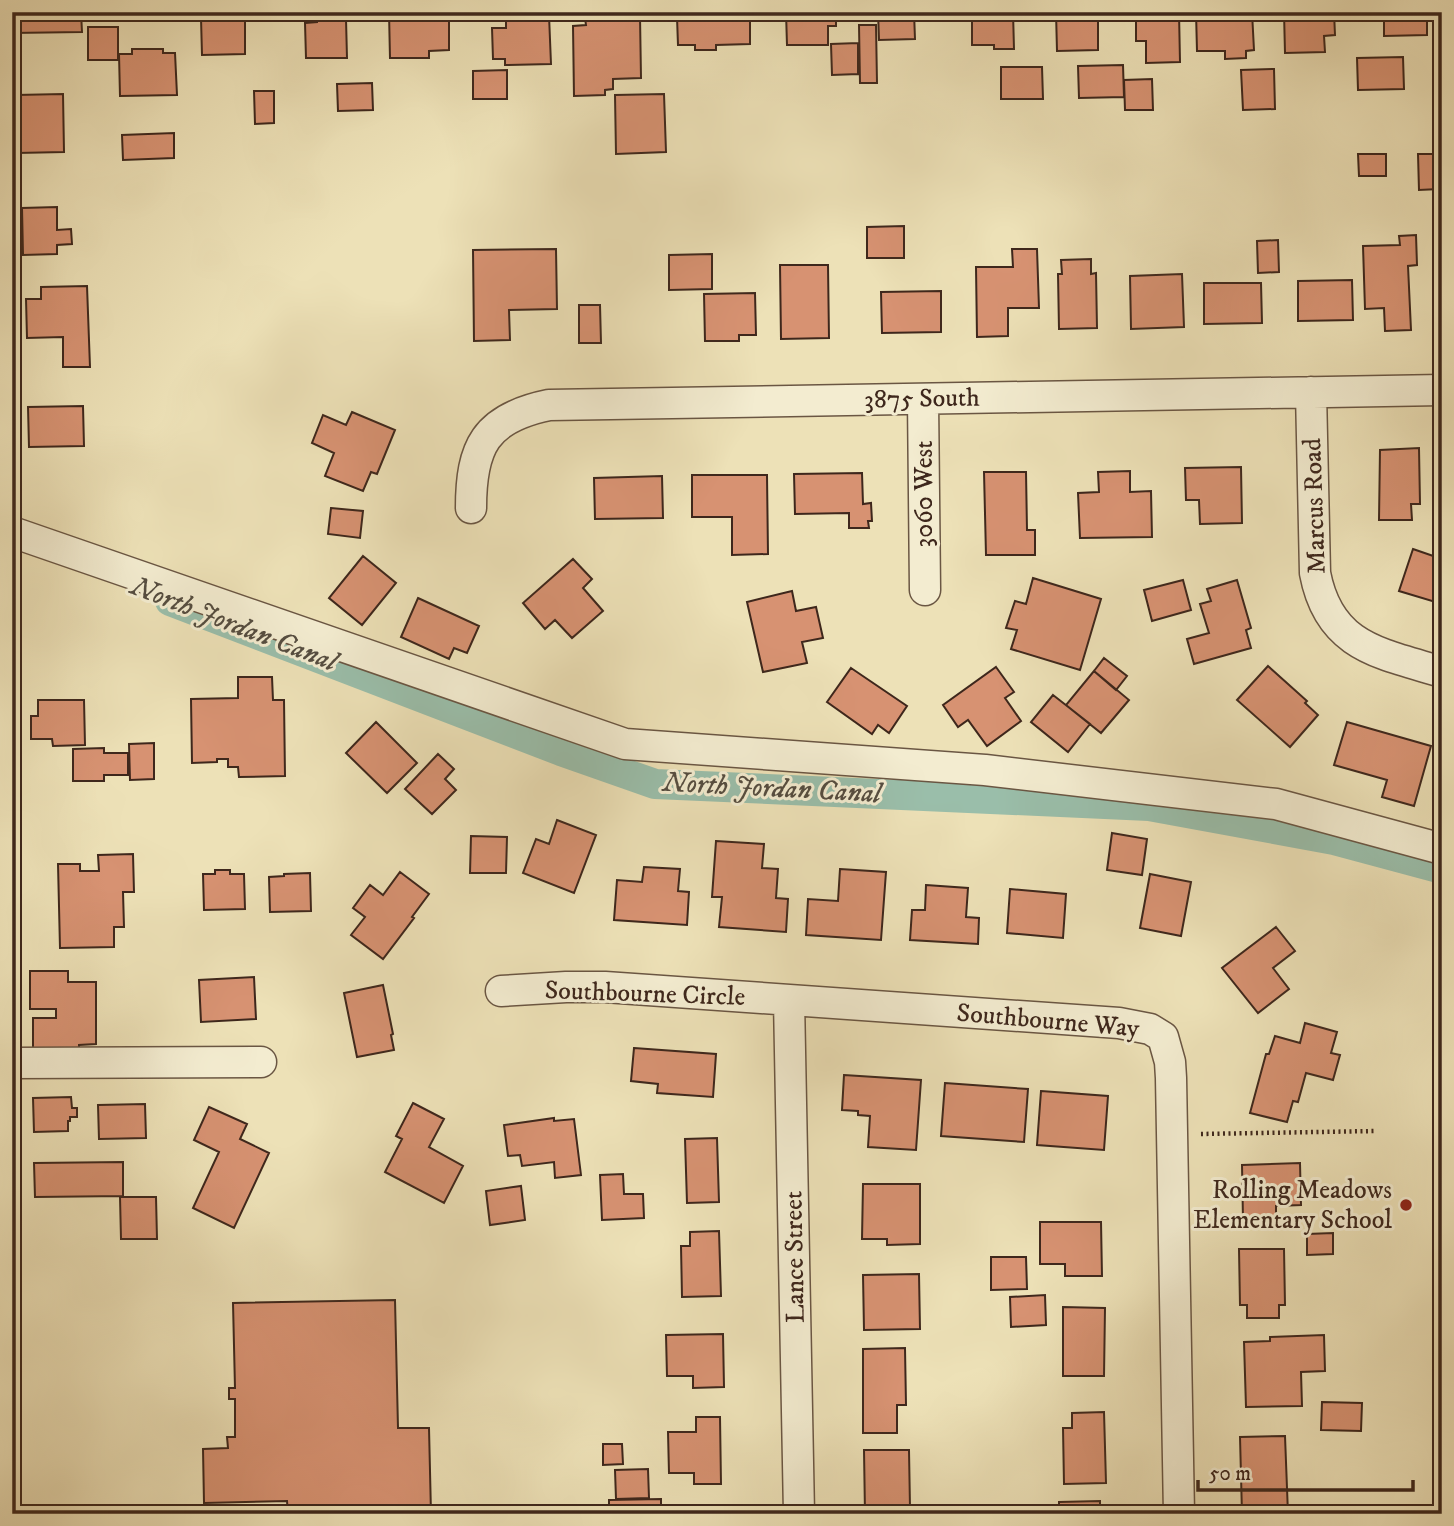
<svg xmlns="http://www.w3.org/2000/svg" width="1454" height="1526" font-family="'IM FELL DW Pica',serif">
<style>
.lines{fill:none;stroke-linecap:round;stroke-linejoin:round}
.canal{stroke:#9abeaa;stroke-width:30}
.building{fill:#d79272;stroke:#3e271c;stroke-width:2}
.minor-casing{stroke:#6a5643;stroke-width:33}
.path{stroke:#3e271c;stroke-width:4.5;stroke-dasharray:2 3.5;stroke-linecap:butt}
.minor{stroke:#f3ecd0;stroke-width:30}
.poi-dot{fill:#8f2418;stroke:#f3ecd0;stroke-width:2.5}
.labels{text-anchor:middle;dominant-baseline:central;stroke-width:6;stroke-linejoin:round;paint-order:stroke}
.street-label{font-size:26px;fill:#3e271c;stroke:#f3ecd0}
.poi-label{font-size:26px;fill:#3e271c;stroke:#f3ecd0;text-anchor:end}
.water-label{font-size:28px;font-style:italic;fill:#554d40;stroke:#f3ecd0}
</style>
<rect width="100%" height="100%" fill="#ede1b7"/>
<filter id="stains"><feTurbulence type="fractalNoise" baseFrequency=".00286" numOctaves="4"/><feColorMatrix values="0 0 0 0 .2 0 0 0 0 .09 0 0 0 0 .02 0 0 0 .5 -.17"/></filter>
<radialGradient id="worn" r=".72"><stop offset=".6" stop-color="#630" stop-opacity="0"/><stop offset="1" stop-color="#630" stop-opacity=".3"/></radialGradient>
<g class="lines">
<path class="canal" d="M170,601L561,751L655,784L1149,806L1334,840L1442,869"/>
</g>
<path class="building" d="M12,12H81L82,32L12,33Z
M389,12H434V17H449V50L429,51V58H390Z
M713,12H750V44L716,45V50H695V45H678L677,17L713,16Z
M786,12H836V26H828V45H787Z
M878,12H914L915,39L879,40Z
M972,12H1013L1014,49H994V45H972Z
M1056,12H1098V50L1057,51Z
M1136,12H1179L1180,62L1146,63V41H1136Z
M1196,12H1252L1254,50L1246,51V58L1225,59V51H1197Z
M1284,12H1334L1335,35L1324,36L1325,52L1285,53Z
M1384,12H1427V35L1384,36Z
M229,13V18H245V54L202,55L201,18H217V14Z
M549,15L551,64L505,65V59H493L492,28H506V16Z
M330,16V19H346L347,58H306L305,23L317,22V17Z
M640,16L641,78L613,79V89L605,90V95L574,96L573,26L586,25L585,18Z
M859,25H876L877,83H860Z
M88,27H118V60H88Z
M858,43V74L832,75L831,44Z
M132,49H163V53H175L177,95L120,96L119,54H132Z
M1403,57L1404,89L1358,90L1357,58Z
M1123,65L1124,97L1079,98L1078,66Z
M1001,67H1042L1043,99H1001Z
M1274,69L1275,109L1243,110L1241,70Z
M507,70V99H473V71Z
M1152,79L1153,110H1125L1124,80Z
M372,83L373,110L338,111L337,84Z
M254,91H274V123L255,124Z
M63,94L64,152L17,153L16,95Z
M664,94L666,152L616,154L615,95Z
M174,133V158L123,160L122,135Z
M1358,154H1386V176H1359Z
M1418,154H1439V189L1419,190Z
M57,207V230L71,229L72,244L57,245V254L23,255L22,208Z
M904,226V258H867V227Z
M1416,235L1417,265L1408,266L1411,330L1385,331L1384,308L1365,309L1363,246L1400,245L1399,236Z
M1278,240L1279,272L1258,273L1257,241Z
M556,249L557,309L509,310L510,340L474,341L473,250Z
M1012,249H1037L1039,308H1008V336L977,337L976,267H1013Z
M712,254V289L669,290V255Z
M1091,259V274L1096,273L1097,328L1059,329L1058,274H1062L1061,260Z
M780,265H828L829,338L781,339Z
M1182,274L1184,327L1131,329L1130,276Z
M1352,280L1353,320L1298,321V281Z
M1204,283H1261L1262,323L1204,324Z
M87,286L90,367H63V337L27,338L26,299H41V287Z
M941,291V332L882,333L881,292Z
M755,293L756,335H739V341H705L704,294Z
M579,305H600L601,343H579Z
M83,406L84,446L29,447L28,407Z
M352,412L395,430L377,474L371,472L363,491L325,476L334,453L312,443L323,415L346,425Z
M1419,448L1420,504H1411L1412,520H1379L1380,450Z
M1241,467L1242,523L1200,524L1199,500H1186L1185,468Z
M1130,471V492L1151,491L1152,537L1080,538L1078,493L1099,492L1098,472Z
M984,472H1026L1027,530H1035V555H986Z
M862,473L863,504L871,503L872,521H868L869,528H849V513L795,514L794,474Z
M692,475H767L768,554L732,555V517H692Z
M662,476L663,518L595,519L594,478Z
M331,508L363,511L360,538L328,534Z
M1413,549L1442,559V604L1399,591Z
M363,556L396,583L362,625L329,598Z
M573,559L592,579L583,588L603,611L572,638L555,620L545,629L523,603Z
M1033,578L1101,599L1080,670L1011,649L1017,630L1006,628L1015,601L1026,604Z
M1183,580L1191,610L1152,621L1144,590Z
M1237,580L1251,628L1246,630L1251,648L1194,664L1187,639L1209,633L1200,604L1211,601L1207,589Z
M792,591L796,611L816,607L823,638L802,642L807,663L763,672L747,602Z
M418,598L479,626L467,653L454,648L449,659L401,637Z
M1104,658L1127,676L1116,690L1094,671Z
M1268,666L1307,701L1305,703L1318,715L1290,747L1237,700Z
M996,667L1014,692L1005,698L1021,721L987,746L968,720L958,727L943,705Z
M851,668L907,706L889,733L878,725L872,734L827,702Z
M1094,671L1129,700L1101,733L1066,705Z
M238,677H272L273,700H284L285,776L239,777L238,767H228V759H217V762L192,763L191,699L238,698Z
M1053,695L1090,724L1068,752L1031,722Z
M38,700H84L85,745L53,746L52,739H31V716H38Z
M376,722L417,763L387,793L346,753Z
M1347,722L1431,746L1414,806L1382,797L1387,780L1334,765Z
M154,743V779L130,780L129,744Z
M104,748V753H128V775H104V781H73V749Z
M438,754L454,769L445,779L456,790L432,814L405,789Z
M557,820L596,835L574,893L523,873L536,839L549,844Z
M1112,833L1147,839L1142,875L1107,870Z
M471,836L507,837L506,873H470Z
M716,841L764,844L762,868L778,869L776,898L788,899L786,932L719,927L722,897H712Z
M133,854L134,892H123L124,927H114V947L60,948L58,864H80V871H99L98,855Z
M644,867L680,869L678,891L689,892L687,925L614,920L617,880L642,882Z
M840,869L886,872L881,940L806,935L808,899L838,901Z
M215,870H230V874H244L245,909L204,910L203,874H215Z
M400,872L429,894L412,917L414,918L383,959L351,935L365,917L353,908L370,885L383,895Z
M310,873L311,911L270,912L269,877L284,876V874Z
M1150,874L1191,882L1181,936L1140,928Z
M926,885L968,888L966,917L979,918L978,944L910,940L912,910H925Z
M1010,889L1066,894L1063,938L1007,933Z
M1276,927L1295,951L1273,968L1289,989L1258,1013L1222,968Z
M30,971H68V982H96V1044L79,1045V1052H33V1018H56V1009H30Z
M254,977L256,1019L201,1022L199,980Z
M383,985L393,1034L391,1035L394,1050L357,1057L344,993Z
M1305,1023L1337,1032L1331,1053L1340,1055L1333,1080L1306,1073L1298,1102L1293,1101L1287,1122L1250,1113L1266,1054H1269L1275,1036L1300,1043Z
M634,1048L716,1054L713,1097L657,1093L658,1084L631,1081Z
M844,1075L921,1080L916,1150L868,1147L870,1116L858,1115V1111L842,1110Z
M945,1083L1028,1089L1024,1142L941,1136Z
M1041,1091L1108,1096L1104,1150L1037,1145Z
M71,1097L72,1108H77V1117H70V1121H68V1131L34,1132L33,1098Z
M413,1103L444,1119L429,1147L463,1166L444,1203L385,1172L402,1139L396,1136Z
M145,1104L146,1138L99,1139L98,1105Z
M209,1107L247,1124L240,1139L269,1153L234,1228L193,1208L219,1152L194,1140Z
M554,1118V1121L574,1119L581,1175L555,1178L554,1162L522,1166L520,1155L508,1156L504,1125Z
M717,1138L719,1202L687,1203L685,1139Z
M123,1162V1196L35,1197L34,1163Z
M1300,1163L1301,1205L1276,1206V1219L1243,1220L1242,1165Z
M623,1174L624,1194H643L644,1218L602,1220L600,1175Z
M863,1184H920V1244L887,1245V1239H862Z
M521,1186L525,1220L490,1225L486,1191Z
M120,1197H156L157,1239H121Z
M1040,1222H1101L1102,1276H1065V1264H1040Z
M719,1231L721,1296L682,1297L681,1246H690V1232Z
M1333,1233V1254L1307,1255V1234Z
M1239,1249H1284L1285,1305H1279V1318H1247V1305H1240Z
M991,1257H1026L1027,1289L991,1290Z
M919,1274L920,1329L864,1330L863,1275Z
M1045,1295L1046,1325L1011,1327L1010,1297Z
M395,1300L398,1428H429L431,1514H367V1507L355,1508V1514H288L287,1501L204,1503L203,1449L228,1448L227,1437H235V1399H229V1388H235L233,1303Z
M1063,1307L1105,1308L1104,1376H1063Z
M723,1334L724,1387L693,1388V1376H667L666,1335Z
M1324,1335L1325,1371L1301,1372L1302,1406L1246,1407L1244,1342L1270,1341V1337Z
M905,1348L906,1405H897V1433H863V1349Z
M1322,1402L1362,1403L1361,1431L1321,1430Z
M1104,1412L1106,1483L1064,1484L1063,1428H1072V1413Z
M696,1417H720L721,1484H694V1473H669L668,1432H696Z
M1285,1436L1288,1514H1242L1240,1437Z
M603,1444H622L623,1464L603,1465Z
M864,1450H909L910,1508H904V1514H865Z
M648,1469L649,1498L616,1499L615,1470Z
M661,1499V1514H609V1500Z
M1100,1501V1514H1059V1502Z"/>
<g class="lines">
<defs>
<path id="minor" d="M1311,392L1315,573C1329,647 1379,653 1442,672
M923,399L925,590
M471,508C471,447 485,418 549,405L1442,390
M12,532L625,744L985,770L1276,804L1442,849
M501,991L566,987H605L1119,1023L1150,1029L1163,1037L1170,1062L1171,1078L1179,1514
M789,1000L799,1514
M12,1063L261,1062"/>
</defs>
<use href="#minor" class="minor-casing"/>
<path class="path" d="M1201,1134L1376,1131"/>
<use href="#minor" class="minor"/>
</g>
<circle class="poi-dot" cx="1406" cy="1205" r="7"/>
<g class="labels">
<g class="street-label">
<text transform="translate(922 399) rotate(-1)">3875 South</text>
<text transform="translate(924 494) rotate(-90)">3060 West</text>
<text transform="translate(1315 506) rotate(-92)">Marcus Road</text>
<text transform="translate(645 994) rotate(2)">Southbourne Circle</text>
<text transform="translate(1048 1021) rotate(5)">Southbourne Way</text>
<text transform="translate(795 1257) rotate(-91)">Lance Street</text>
</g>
<g class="poi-label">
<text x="1392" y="1190">Rolling Meadows<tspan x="1392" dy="30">Elementary School</tspan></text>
</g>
<g class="water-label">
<text transform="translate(234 624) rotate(21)">North Jordan Canal</text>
<text transform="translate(772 788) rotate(3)">North Jordan Canal</text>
</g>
</g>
<rect width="1454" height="1526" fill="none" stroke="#ede1b7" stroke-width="42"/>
<rect x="14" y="14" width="1426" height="1498" fill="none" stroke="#3e271c" stroke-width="3.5"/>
<rect x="21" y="21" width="1412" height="1484" fill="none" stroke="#3e271c" stroke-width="2"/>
<path d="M1198 1480v10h215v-10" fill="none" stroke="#3e271c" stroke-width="3.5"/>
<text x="1209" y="1480" font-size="21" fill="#3e271c" stroke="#f3ecd0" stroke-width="5" paint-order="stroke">50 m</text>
<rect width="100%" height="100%" filter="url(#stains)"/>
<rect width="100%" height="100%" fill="url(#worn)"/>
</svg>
